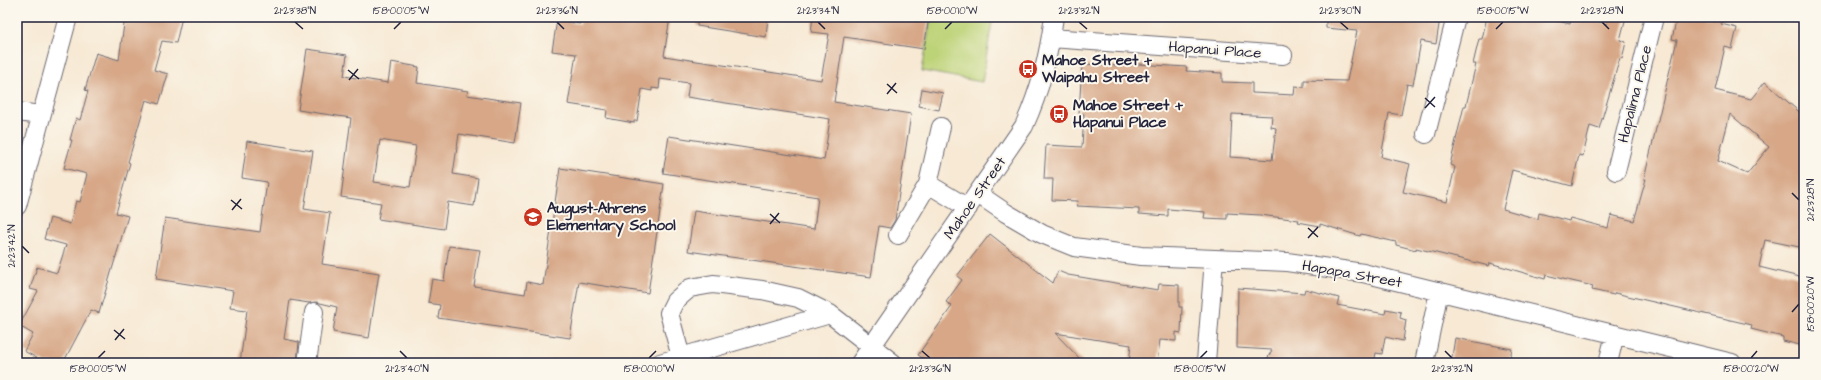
<svg xmlns="http://www.w3.org/2000/svg" width="1821" height="380" font-family="'Architects Daughter',sans-serif">
<style>
.green{fill:#bdd378;stroke:#707a5a}
.building{fill:#d7a787;fill-rule:evenodd}
.lines{fill:none;stroke-linecap:round;stroke-linejoin:round}
.minor-casing{stroke:#6d6871;stroke-width:20}
.minor{stroke:#fff;stroke-width:18}
.ticks{fill:none;stroke:#22223b;stroke-width:1.5}
.labels{text-anchor:middle;dominant-baseline:central;stroke-width:4;stroke-linejoin:round;paint-order:stroke}
.street-label{font-size:15px;fill:#22223b;stroke:#fbf7ec}
.poi-label{font-size:15px;font-weight:bold;fill:#22223b;stroke:#fbf7ec;text-anchor:start}
.neatline{fill:none;stroke:#22223b;stroke-width:1.5}
.ticks-label{font-size:10px;text-anchor:middle;fill:#22223b}
</style>
<rect width="100%" height="100%" fill="#fbf7ec"/>
<filter id="ink" filterUnits="userSpaceOnUse"><feTurbulence type="fractalNoise" baseFrequency=".025" numOctaves="2"/><feDisplacementMap in="SourceGraphic" scale="8" xChannelSelector="R" yChannelSelector="G"/><feConvolveMatrix kernelMatrix="1 2 1 2 8 2 1 2 1" color-interpolation-filters="sRGB"/></filter>
<filter id="wash" filterUnits="userSpaceOnUse"><feTurbulence type="fractalNoise" baseFrequency=".012" numOctaves="4" result="noise"/><feDisplacementMap in="SourceGraphic" scale="16" xChannelSelector="R" yChannelSelector="G"/><feGaussianBlur stdDeviation="0.9" result="paint"/><feColorMatrix in="noise" values="0 0 0 0 0 0 0 0 0 0 0 0 0 0 0 0 0 1.4 0 .05"/><feComposite in="paint" operator="in"/></filter>
<g filter="url(#wash)">
<rect width="100%" height="100%" fill="#f7e9d4"/>
<path class="green" d="M931,17H993L982,82L922,71Z"/>
<g id="blocks">
<path class="building" d="M125,17H182L176,43L162,41L154,70L168,74L159,104L146,100L128,162L130,163L116,213L128,216L99,313L91,310L63,363H46L24,351L33,334L19,326L38,291L30,289L37,267L57,273L66,245L44,239L50,218L70,224L76,201L80,202L87,174L64,168L72,140H70L76,118L80,120L88,91L85,90L96,53L119,60Z
M581,17H670L664,56L821,80L829,34L811,32L813,17H929L924,49L844,37L834,102L911,114L895,220L890,228L879,226L871,277L688,251L694,211L814,229L818,197L663,173L669,136L824,160L830,119L687,97L689,83L660,79L659,89L652,88V91L642,89L637,121H634V123L606,118L607,110L568,104L576,54L552,51L557,20L580,24Z
M697,17H768L766,37L697,26Z
M1326,17L1440,18L1436,44L1421,41L1413,85L1407,84L1401,115L1389,113L1381,157L1410,164L1403,192L1447,202L1455,167L1450,165L1464,106H1466L1476,64H1473L1479,39H1482L1487,17H1542L1570,24L1572,17H1580L1607,24L1609,17H1626L1620,40L1626,42L1622,59L1620,58L1599,129L1590,126L1583,156L1579,155L1572,186L1512,170L1503,209L1538,219L1539,213L1569,221L1570,218L1608,228L1611,215L1634,221L1646,179H1644L1677,40L1672,39L1677,17H1723L1721,24L1737,28L1732,49L1725,47L1715,90L1751,99L1765,82L1804,116V248L1765,240L1759,267L1804,278V346L1783,341V337L1751,329L1752,325L1615,293L1614,295L1592,290L1593,286L1546,275L1545,279L1490,263L1489,266L1416,248V250L1396,245V242L1361,234L1360,236L1320,224V226L1298,222L1299,220L1260,215L1227,213V219L1204,218L1205,212L1168,209V216L1139,214V209L1077,206L1078,201L1052,200L1053,179H1044L1046,145L1082,147L1084,114L1079,113L1082,64L1121,66V63L1187,67L1186,71L1222,73V82L1252,83V93L1294,95L1295,86L1304,87V80L1347,81L1357,31L1326,28ZM1232,114L1272,116L1271,127L1276,128L1272,160L1230,157ZM1730,114L1769,147L1747,174L1718,161Z
M307,49L347,55L344,76L388,83L391,62L419,67L417,83L468,91L467,95L521,103L515,143L459,134L453,174L478,178L474,206L448,202L444,229L378,219L381,203L341,197L351,118L298,110ZM380,140L416,146L410,187L374,182Z
M922,89L943,93L939,110L919,106Z
M247,141L313,151L304,209L330,213L322,264L379,273L369,338L333,332L337,307L316,302L309,303L290,300L284,339L299,342L297,363H240L247,310L230,308L233,291L156,279L165,218L260,232L267,182L242,178Z
M560,168L664,184L648,293L579,282L570,338L438,318L440,305L428,303L432,279L444,281L449,246L480,250L474,286L525,294L527,282L543,285Z
M990,234L1053,283L1058,271L1068,275L1158,290L1159,284L1179,285V307H1182L1181,333L1176,332V341L1160,340L1157,363H1129L1131,345L1055,333L1084,363H930L918,355L952,306L946,302L962,280L957,276Z
M1238,288L1304,293L1305,289L1339,298L1337,305L1385,314L1386,309L1401,312L1400,318L1406,320L1403,341L1385,337L1382,354L1376,353L1374,363H1265L1272,350L1237,348Z
M1455,338L1512,349L1509,363H1451Z"/>
</g>
</g>
<g filter="url(#ink)">
<use href="#blocks" fill-opacity="0" stroke="#6d6871" stroke-width="1"/>
<g class="lines">
<defs>
<path id="minor" d="M1051,38L1283,55
M17,112L41,115
M941,127L928,184L968,208
M1426,134L1456,17
M1616,171L1654,17
M978,194L1006,213L1042,234L1074,247L1141,256L1287,262L1363,273L1732,363
M17,206L68,17
M898,235L928,184
M681,357L669,313L675,301L690,288L713,284L762,290L798,298L830,314L893,363
M1206,362L1214,259
M307,363L314,312
M660,363L830,314
M860,363L1024,126C1041,88 1048,58 1054,17
M1424,363L1439,291
M1608,363L1615,334"/>
</defs>
<use href="#minor" class="minor-casing"/>
<use href="#minor" class="minor"/>
</g>
</g>
<path class="ticks" d="M295,22L303,29M557,22L564,29M818,22L825,29M1079,22L1087,29M1340,22L1348,29M1602,22L1609,29M394,29L401,22M945,29L952,22M1496,29L1503,22M348,70L359,79M349,80L358,69M887,84L897,93M887,94L896,83M1425,98L1435,107M1425,108L1435,97M1792,193L1799,200M231,200L242,209M232,210L241,199M770,214L780,223M770,224L779,213M1308,228L1318,237M1308,238L1318,227M22,246L29,253M1792,312L1799,304M114,330L125,339M115,340L124,329M400,351L407,358M922,351L930,358M1445,351L1452,358M98,358L105,351M649,358L656,351M1200,358L1207,351M1751,358L1757,351"/>
<defs>
<symbol id="bus-disc" viewBox="-11 -11 22 22"><circle r="9.5" fill="#c8321e" stroke="#fbf7ec"/><path d="M-5-6H5V4H4V6H2V4H-2V6H-4V4H-5ZM-3.5-4V0h7V-4ZM-3.5 1.2v1.5H-2V1.2ZM2 1.2v1.5H3.5V1.2Z" fill="#fff"/></symbol>
<symbol id="school-disc" viewBox="-11 -11 22 22"><circle r="9.5" fill="#c8321e" stroke="#fbf7ec"/><path d="M0-5L7-2L0 1L-7-2ZM-4 1L0 2.5L4 1V4Q0 6-4 4Z" fill="#fff"/></symbol>
</defs>
<g fill-rule="evenodd">
<use href="#bus-disc" x="1017" y="58" width="22" height="22"/>
<use href="#bus-disc" x="1048" y="103" width="22" height="22"/>
<use href="#school-disc" x="522" y="206" width="22" height="22"/>
</g>
<g class="labels">
<g class="street-label">
<text transform="translate(1215 50) rotate(4)">Hapanui Place</text>
<text transform="translate(1635 94) rotate(-76)">Hapalima Place</text>
<text transform="translate(975 198) rotate(-55)">Mahoe Street</text>
<text transform="translate(1352 274) rotate(10)">Hapapa Street</text>
</g>
<g class="poi-label">
<text x="1042" y="60">Mahoe Street +<tspan x="1042" dy="17">Waipahu Street</tspan></text>
<text x="1073" y="105">Mahoe Street +<tspan x="1073" dy="17">Hapanui Place</tspan></text>
<text x="547" y="208">August-Ahrens<tspan x="547" dy="17">Elementary School</tspan></text>
</g>
</g>
<rect width="1821" height="380" fill="none" stroke="#fbf7ec" stroke-width="44"/>
<rect x="22" y="22" width="1777" height="336" class="neatline"/>
<g class="ticks-label">
<text x="295" y="14">21°23'38"N</text>
<text x="401" y="14">158°00'05"W</text>
<text x="557" y="14">21°23'36"N</text>
<text x="818" y="14">21°23'34"N</text>
<text x="952" y="14">158°00'10"W</text>
<text x="1079" y="14">21°23'32"N</text>
<text x="1340" y="14">21°23'30"N</text>
<text x="1503" y="14">158°00'15"W</text>
<text x="1602" y="14">21°23'28"N</text>
<text transform="translate(1810 200) rotate(-90)" y="4">21°23'28"N</text>
<text transform="translate(11 246) rotate(-90)" y="4">21°23'42"N</text>
<text transform="translate(1810 304) rotate(-90)" y="4">158°00'20"W</text>
<text x="98" y="372">158°00'05"W</text>
<text x="407" y="372">21°23'40"N</text>
<text x="649" y="372">158°00'10"W</text>
<text x="930" y="372">21°23'36"N</text>
<text x="1200" y="372">158°00'15"W</text>
<text x="1452" y="372">21°23'32"N</text>
<text x="1751" y="372">158°00'20"W</text>
</g>
</svg>
